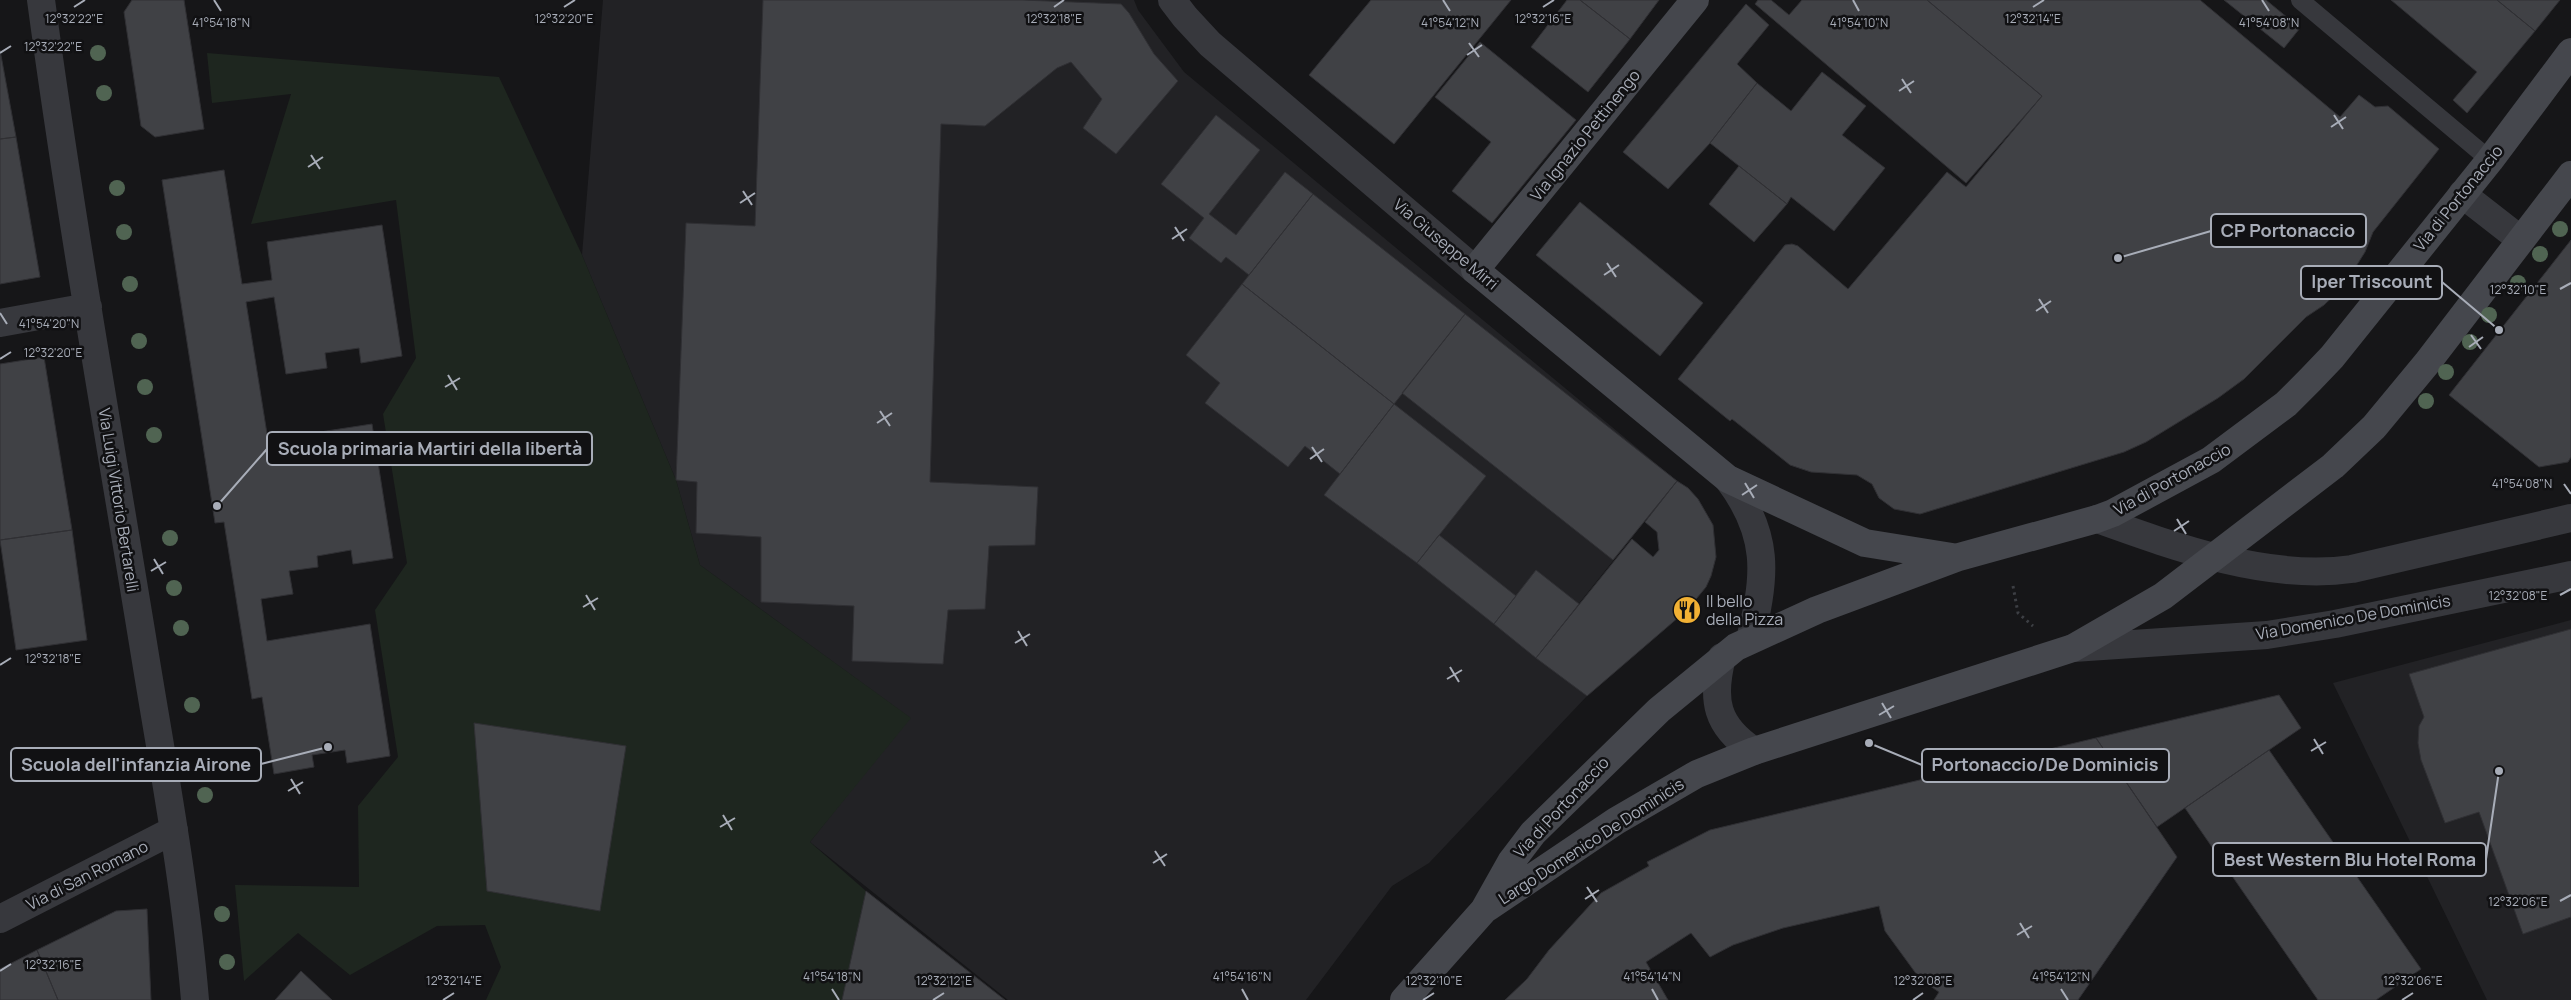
<svg xmlns="http://www.w3.org/2000/svg" width="2571" height="1000" font-family="Manrope,sans-serif">
<style>
.built{fill:#222225}
.green{fill:#1e261f}
.building{fill:#404145;stroke:#303034}
.lines{fill:none;stroke-linecap:round;stroke-linejoin:round}
.path{stroke:#3d3f44;stroke-width:3;stroke-dasharray:2.5 4;stroke-linecap:butt}
.lane{stroke:#37383d;stroke-width:18}
.street{stroke:#37383d;stroke-width:28}
.secondary{stroke:#45474d;stroke-width:28}
.tree{fill:#506452}
.ticks{fill:none;stroke:#a8adb8;stroke-width:2}
.labels{text-anchor:middle;dominant-baseline:central;stroke-width:5;stroke-linejoin:round;paint-order:stroke}
.street-label{font-size:16px;fill:#a8adb8;stroke:#111113}
.poi-label{font-size:16px;fill:#a8adb8;stroke:#111113;text-anchor:start}
.ticks-label{font-size:12px;text-anchor:middle;fill:#a8adb8;stroke:#111113;stroke-width:5;stroke-linejoin:round;paint-order:stroke}
.leader{fill:none;stroke:#a8adb8;stroke-width:2}
.callout-dot{fill:#a8adb8;stroke:#111113;stroke-width:2}
.callout{fill:#111113;stroke:#a8adb8;stroke-width:2}
.callout-label{font-size:18px;text-anchor:middle;font-weight:bold;fill:#a8adb8}
</style>
<rect width="100%" height="100%" fill="#161618"/>
<path class="built" d="M603,0H1134L1138,10L1184,72L1677,481L1536,657L1587,696L1429,863L1392,886L1306,1000H1008L810,842L909,717L700,565L676,480L582,255Z
M2571,620V1000H2487L2333,683Z"/>
<path class="green" d="M207,53L499,77L582,255L676,480L700,565L911,718L810,842L866,891L842,1000H486L501,967L485,925L437,926L350,975L298,933L244,981L235,885L359,887L358,806L398,757L375,610L407,563L383,414L416,358L396,200L251,224L291,94L212,103Z"/>
<path class="building" d="M132,0H184L204,129L155,137L141,126L124,12Z
M763,0H1023L1121,4L1129,13L1154,54L1178,81L1116,154L1083,128L1102,99L1071,62L1057,68L985,126L941,124L930,482L1038,487L1035,545L989,546L985,609L948,610L943,664L852,661L854,606L761,602V537L696,533L697,482L676,480L686,223L755,226Z
M1371,0H1511L1394,144L1309,75Z
M1567,0H1580L1630,39L1588,92L1531,47Z
M1580,0H1659L1630,39Z
M1758,0H1771L1789,15L1802,0H1927L2042,96L1966,183L1755,4Z
M1927,0H2200L2340,117L2359,95L2375,107L2388,106L2439,149L2373,232L2365,252L2343,287L2324,305L2306,317L2244,379L2218,398L2146,442L2124,452L1920,514L1894,509L1879,498L1872,484L1857,475L1811,472L1790,465L1732,419L1730,421L1678,379L1785,245L1792,244L1798,246L1848,289L1947,172L1966,187L2042,96Z
M2224,0H2266L2300,28L2284,48Z
M2391,0H2497L2535,31L2467,113L2453,100L2477,72Z
M2497,0H2560L2535,31Z
M1746,4L1769,25L1737,64L1757,83L1710,143L1668,189L1623,152Z
M1480,42L1576,120L1492,223L1452,191L1491,142L1435,97Z
M0,50L16,137L0,139Z
M1822,72L1866,106L1842,135L1885,168L1834,231L1791,197L1787,204L1710,143L1757,83L1791,111Z
M1216,115L1260,150L1209,214L1236,235L1285,172L1313,194L1249,275L1226,257L1221,263L1189,238L1204,218L1161,184Z
M16,137L40,277L0,284V139Z
M1739,166L1787,204L1754,242L1709,204Z
M224,170L242,284L272,280L267,242L382,225L402,356L361,363L359,348L325,353L327,368L286,374L274,297L246,302L268,440L372,424L393,558L353,564L351,550L317,556L318,567L289,571L293,594L261,599L267,641L370,624L390,756L347,763L345,750L312,755L314,767L274,774L262,697L252,699L224,522L215,523L162,180Z
M1313,194L1465,314L1394,404L1242,284Z
M1580,202L1703,303L1660,356L1536,255Z
M2571,240V457L2568,462L2539,467L2449,395Z
M1242,284L1394,404L1340,474L1305,446L1288,467L1205,403L1220,383L1186,355Z
M1465,314L1677,481L1613,560L1402,393Z
M44,357L72,530L0,540V364Z
M1394,404L1486,476L1417,563L1324,495Z
M1677,481L1688,488L1698,499L1713,525L1716,557L1711,576L1706,587L1687,610L1587,696L1536,658L1632,539L1653,557L1659,550L1657,532L1645,522Z
M72,530L87,640L16,650L0,540Z
M1439,535L1516,596L1494,624L1417,563Z
M1536,570L1579,604L1536,658L1494,624Z
M2571,629V917L2523,934L2479,812L2445,823L2421,760L2418,743L2419,726L2424,717L2409,674Z
M2279,695L2301,728L2157,827L2096,738Z
M474,723L626,746L600,911L487,891Z
M2096,738L2177,857L2078,1000H1934L1939,992L1920,979L1885,931L1879,906L1783,928L1733,945L1710,957L1691,933L1646,962L1668,1000H1505L1527,979L1549,950L1601,893L1649,866L1647,862L1710,830Z
M2269,750L2421,969L2376,1000H2318L2185,808Z
M866,891L1005,1000H842Z
M147,909L151,1000H58L37,950L116,911Z
M37,950L58,1000H0V969Z
M301,971L332,1000H275Z"/>
<g class="lines">
<path class="path" d="M2013,586L2018,613L2033,626"/>
<path class="lane" d="M2300,0L2490,160"/>
<path class="street" d="M41,0C70,215 108,429 143,643C162,761 185,880 195,1000
M1172,0L1185,17L1210,44L1475,270
M2462,194L2521,240
M0,323L88,307
M1728,479C1769,533 1767,576 1750,639
M2097,519C2175,547 2268,581 2352,569L2571,518
M2073,648L2267,635L2335,624L2571,575
M1722,657C1711,700 1716,726 1754,751
M0,919L174,830"/>
<path class="secondary" d="M1695,0L1475,270L1728,479L1865,543L1952,557
M1487,908L1616,821L1697,774L1754,751L2073,648L2163,596L2333,466L2374,427L2427,363L2571,175
M1404,1000L1484,910L1511,862L1533,833L1659,710L1736,647L1817,610L1959,557L2097,519L2113,513L2211,460L2286,404L2310,380L2332,357L2490,160L2571,52"/>
</g>
<g class="tree">
<circle cx="98" cy="53" r="8"/>
<circle cx="104" cy="93" r="8"/>
<circle cx="117" cy="188" r="8"/>
<circle cx="2560" cy="229" r="8"/>
<circle cx="124" cy="232" r="8"/>
<circle cx="2540" cy="254" r="8"/>
<circle cx="2518" cy="283" r="8"/>
<circle cx="130" cy="284" r="8"/>
<circle cx="2489" cy="315" r="8"/>
<circle cx="139" cy="341" r="8"/>
<circle cx="2470" cy="342" r="8"/>
<circle cx="2446" cy="372" r="8"/>
<circle cx="145" cy="387" r="8"/>
<circle cx="2426" cy="401" r="8"/>
<circle cx="154" cy="435" r="8"/>
<circle cx="170" cy="538" r="8"/>
<circle cx="174" cy="588" r="8"/>
<circle cx="181" cy="628" r="8"/>
<circle cx="192" cy="705" r="8"/>
<circle cx="205" cy="795" r="8"/>
<circle cx="222" cy="914" r="8"/>
<circle cx="227" cy="962" r="8"/>
</g>
<path class="ticks" d="M214,0L221,11M1443,0L1450,11M1853,0L1859,11M2262,0L2269,11M74,7L85,0M564,7L575,0M1054,7L1064,0M1543,7L1554,0M2033,7L2044,0M1469,43L1479,57M0,53L11,46M1467,55L1482,45M1902,79L1911,93M1899,91L1914,81M2334,115L2343,129M2331,127L2346,117M311,155L320,169M308,167L323,157M743,191L752,205M740,203L755,193M1175,227L1184,241M1172,239L1187,229M1607,263L1616,277M1604,275L1619,265M2560,289L2571,283M2039,299L2048,313M2036,311L2051,301M0,313L7,324M2471,335L2481,349M2469,347L2483,337M0,359L11,352M448,375L457,390M445,387L460,378M880,411L890,426M877,423L892,413M1312,447L1322,462M1310,459L1324,449M1745,483L1754,498M2564,484L2571,494M1742,495L1757,485M2177,519L2186,534M2174,531L2189,521M154,559L163,574M151,571L166,562M586,595L595,610M2560,595L2571,589M583,607L598,598M1018,631L1027,646M1015,643L1030,634M0,665L11,658M1450,667L1459,682M1447,679L1462,670M1882,703L1891,718M1879,715L1894,706M2314,739L2323,754M2311,751L2326,742M291,779L300,794M288,791L303,782M723,815L732,830M720,827L735,818M1155,851L1165,866M1153,863L1167,854M1587,887L1597,902M1585,899L1599,890M2560,901L2571,895M2020,923L2029,938M2017,935L2032,926M0,971L11,964M832,989L839,1000M1242,989L1248,1000M1652,989L1658,1000M2061,989L2068,1000M443,1000L454,993M933,1000L944,993M1423,1000L1434,993M1913,1000L1923,993M2402,1000L2413,993"/>
<defs>
<symbol id="restaurant-disc" viewBox="-11 -11 22 22"><circle r="9.5" fill="#f2b134" stroke="#111113"/><path d="M-5-6h1v4h1v-4h1v4h1v-4h1v5L-1.5 .5V6h-2V.5L-5-1ZM5-6V6H3V1.5H1.5Q1.5-4 5-6Z" fill="#111"/></symbol>
</defs>
<g fill-rule="evenodd">
<use href="#restaurant-disc" x="1671" y="594" width="32" height="32"/>
</g>
<g class="labels">
<g class="street-label">
<text transform="translate(1585 135) rotate(-51)">Via Ignazio Pettinengo</text>
<text transform="translate(2458 198) rotate(-51)">Via di Portonaccio</text>
<text transform="translate(1446 244) rotate(40)">Via Giuseppe Mirri</text>
<text transform="translate(2172 479) rotate(-29)">Via di Portonaccio</text>
<text transform="translate(119 500) rotate(81)">Via Luigi Vittorio Bertarelli</text>
<text transform="translate(2353 617) rotate(-10)">Via Domenico De Dominicis</text>
<text transform="translate(1561 807) rotate(-47)">Via di Portonaccio</text>
<text transform="translate(1591 841) rotate(-33)">Largo Domenico De Dominicis</text>
<text transform="translate(87 875) rotate(-27)">Via di San Romano</text>
</g>
<g class="poi-label">
<text x="1706" y="601">Il bello<tspan x="1706" dy="18">della Pizza</tspan></text>
</g>
</g>
<g class="ticks-label">
<text x="2033" y="23">12°32'14"E</text>
<text x="74" y="23">12°32'22"E</text>
<text x="1054" y="23">12°32'18"E</text>
<text x="1543" y="23">12°32'16"E</text>
<text x="564" y="23">12°32'20"E</text>
<text x="221" y="27">41°54'18"N</text>
<text x="1450" y="27">41°54'12"N</text>
<text x="1859" y="27">41°54'10"N</text>
<text x="2269" y="27">41°54'08"N</text>
<text x="53" y="51">12°32'22"E</text>
<text x="2518" y="294">12°32'10"E</text>
<text x="49" y="328">41°54'20"N</text>
<text x="53" y="357">12°32'20"E</text>
<text x="2522" y="488">41°54'08"N</text>
<text x="2518" y="600">12°32'08"E</text>
<text x="53" y="663">12°32'18"E</text>
<text x="2518" y="906">12°32'06"E</text>
<text x="53" y="969">12°32'16"E</text>
<text x="832" y="981">41°54'18"N</text>
<text x="1242" y="981">41°54'16"N</text>
<text x="1652" y="981">41°54'14"N</text>
<text x="2061" y="981">41°54'12"N</text>
<text x="454" y="985">12°32'14"E</text>
<text x="944" y="985">12°32'12"E</text>
<text x="1434" y="985">12°32'10"E</text>
<text x="1923" y="985">12°32'08"E</text>
<text x="2413" y="985">12°32'06"E</text>
</g>
<path class="leader" d="M2118 258L2211 231M2499 330L2442 282M217 506L267 449M328 747L261 764M1869 743L1922 765M2499 771L2486 859"/>
<g class="callout-dot">
<circle cx="2118" cy="258" r="5"/>
<circle cx="2499" cy="330" r="5"/>
<circle cx="217" cy="506" r="5"/>
<circle cx="328" cy="747" r="5"/>
<circle cx="1869" cy="743" r="5"/>
<circle cx="2499" cy="771" r="5"/>
</g>
<g class="callout">
<rect x="2211" y="214" width="155" height="33" rx="5"/>
<rect x="2301" y="266" width="141" height="33" rx="5"/>
<rect x="267" y="432" width="325" height="33" rx="5"/>
<rect x="11" y="748" width="250" height="33" rx="5"/>
<rect x="1922" y="749" width="247" height="33" rx="5"/>
<rect x="2213" y="843" width="273" height="33" rx="5"/>
</g>
<g class="callout-label">
<text x="2288" y="237">CP Portonaccio</text>
<text x="2372" y="288">Iper Triscount</text>
<text x="430" y="455">Scuola primaria Martiri della libertà</text>
<text x="136" y="771">Scuola dell'infanzia Airone</text>
<text x="2045" y="771">Portonaccio/De Dominicis</text>
<text x="2350" y="866">Best Western Blu Hotel Roma</text>
</g>
</svg>
